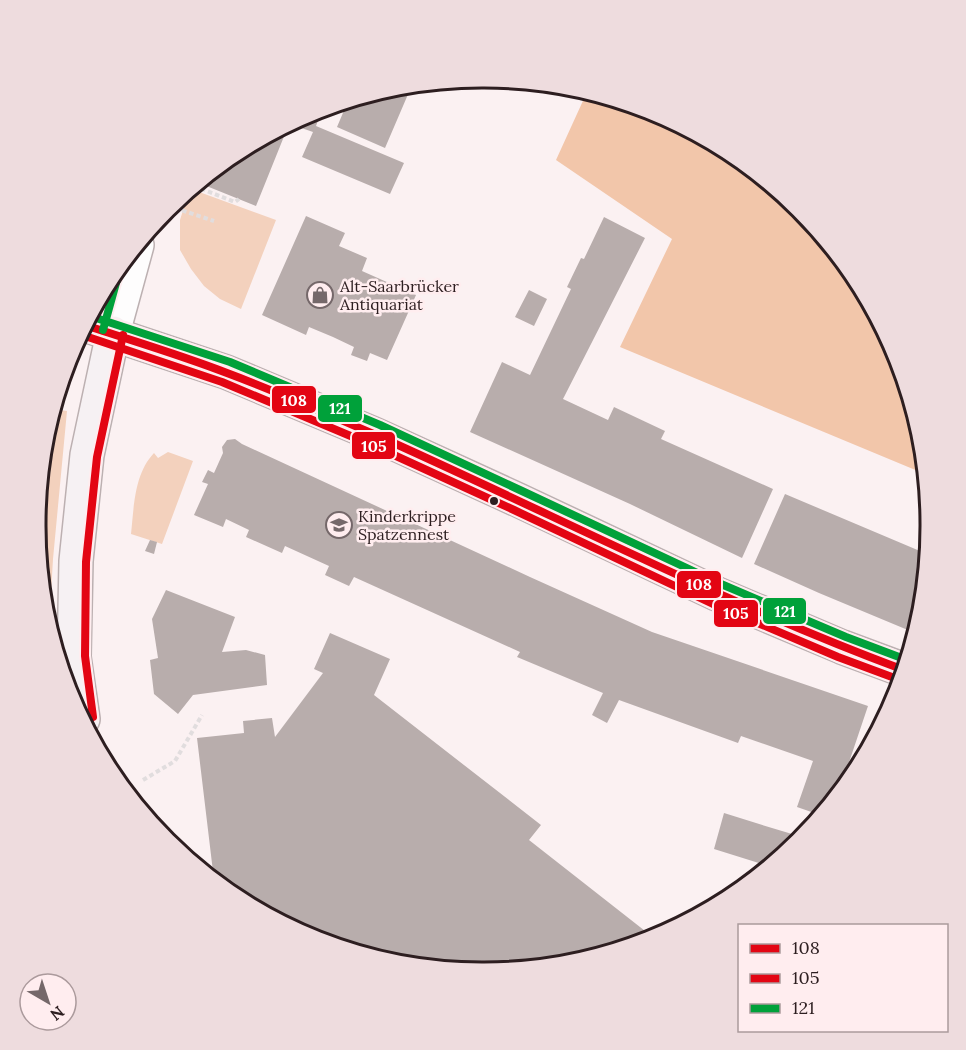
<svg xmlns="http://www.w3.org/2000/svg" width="966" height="1050" font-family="Lora,serif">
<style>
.green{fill:#f3d1bd}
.forest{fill:#f2c6aa}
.building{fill:#b8adac}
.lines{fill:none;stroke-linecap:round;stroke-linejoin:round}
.tertiary-casing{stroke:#bcb0b1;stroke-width:36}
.secondary-casing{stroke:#bcb0b1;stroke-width:36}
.path{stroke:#e1ddde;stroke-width:4;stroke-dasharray:4.5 3;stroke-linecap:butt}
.tertiary{stroke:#fefdfd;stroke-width:33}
.secondary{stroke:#f6f1f3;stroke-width:33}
.bus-1-casing{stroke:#ffedef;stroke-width:12}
.bus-2-casing{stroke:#ffedef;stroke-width:12}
.bus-3-casing{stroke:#ffedef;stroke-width:12}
.bus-1{stroke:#e30513;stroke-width:8}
.bus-2{stroke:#e30513;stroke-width:8}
.bus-3{stroke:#00a13a;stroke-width:8}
.bus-dot{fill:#2d1e20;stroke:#ffedef;stroke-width:2}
.labels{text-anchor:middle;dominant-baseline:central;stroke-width:5;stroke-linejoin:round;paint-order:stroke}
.poi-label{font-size:16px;fill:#2d1e20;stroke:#ffedef;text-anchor:start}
.rim{fill:none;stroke:#2d1e20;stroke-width:3}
.line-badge{stroke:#ffedef;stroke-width:2}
.badge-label{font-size:16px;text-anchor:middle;font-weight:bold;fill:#fff}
</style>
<rect width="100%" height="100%" fill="#fbf1f2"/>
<path class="green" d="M191,189L276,220L241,309L220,299L204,286L191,269L180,250V220L189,191Z
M53,409L67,411L53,559L49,628L45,612L37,534L48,427Z
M168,452L193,461L162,544L131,534C134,507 134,474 154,453L158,458Z"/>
<path class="forest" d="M587,92L654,112L732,154L799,209L855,277L896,354L921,438L925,474L620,347L672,239L556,160Z"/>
<path class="building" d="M412,85L385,148L337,127L348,101L396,87Z
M313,112L320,115L316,126L404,163L390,194L302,157L313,132L290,124Z
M289,124L256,206L199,183L235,153Z
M306,216L345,233L339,246L367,258L362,271L416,295L387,360L370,353L367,361L351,355L354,347L333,337L309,327L306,335L262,315Z
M604,217L645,238L563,399L608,420L614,407L665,431L661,439L773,489L742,558L630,504L470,432L502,362L530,375L571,289L567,287L581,258L584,259Z
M529,290L547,299L534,326L515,317Z
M235,439L242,444L530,577L652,632L868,706L839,792L820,815L797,807L813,761L741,736L738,743L619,700L607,723L592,715L603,693L517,657L520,652L354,577L349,586L325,575L329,566L285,546L282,553L246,537L249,530L226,519L223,527L194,515L208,484L202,482L208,470L214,473L223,453L222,447L227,440Z
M785,494L927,554L921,613L915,633L819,593L754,564Z
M150,540L157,542L154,554L145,551Z
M166,590L235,617L222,652L246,650L265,655L267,685L193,695L178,714L154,694L150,660L158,658L152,619Z
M330,633L390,659L374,695L541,825L529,840L654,938L570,963L483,972L395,963L312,938L234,896L214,880L197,738L244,733L243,721L272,718L275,737L323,673L314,669Z
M724,813L772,828L802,837L768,866L762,864L714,849Z"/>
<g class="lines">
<defs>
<path id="tertiary" d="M113,333L137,245"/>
<path id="secondary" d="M85,325L226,372L376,435L518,500L717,594L842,647L904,670
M83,719L74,657L76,561L87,455L113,333"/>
</defs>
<use href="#tertiary" class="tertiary-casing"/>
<use href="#secondary" class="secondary-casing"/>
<path class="path" d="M194,186L235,202L239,199
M175,208L214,221
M143,780L175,761L202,715"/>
<use href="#tertiary" class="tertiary"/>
<use href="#secondary" class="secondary"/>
<defs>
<path id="bus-1" d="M85,325C133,341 181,355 227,373C278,392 328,414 378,436C553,514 723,603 904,670"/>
<path id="bus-2" d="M82,335L222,382L372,445L514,510L713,604L838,657L900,680
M93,717L85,656L86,562L97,457L123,335"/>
<path id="bus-3" d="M90,316L230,362L380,425L522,491L721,584L846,637L907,660
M103,330L121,265"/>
</defs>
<use href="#bus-1" class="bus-1-casing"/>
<use href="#bus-2" class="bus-2-casing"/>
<use href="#bus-3" class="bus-3-casing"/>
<use href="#bus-1" class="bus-1"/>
<use href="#bus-2" class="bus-2"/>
<use href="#bus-3" class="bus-3"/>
</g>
<defs>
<symbol id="shop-ring" viewBox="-11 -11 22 22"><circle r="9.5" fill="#ffedef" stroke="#75686a" stroke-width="1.5"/><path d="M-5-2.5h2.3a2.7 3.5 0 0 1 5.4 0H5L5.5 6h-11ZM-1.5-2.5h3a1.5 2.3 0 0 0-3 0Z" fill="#75686a"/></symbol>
<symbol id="school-ring" viewBox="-11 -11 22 22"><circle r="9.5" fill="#ffedef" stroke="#75686a" stroke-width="1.5"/><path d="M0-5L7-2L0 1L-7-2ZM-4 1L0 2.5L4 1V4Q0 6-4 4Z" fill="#75686a"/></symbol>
</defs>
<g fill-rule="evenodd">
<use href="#shop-ring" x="305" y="280" width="30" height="30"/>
<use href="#school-ring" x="324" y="510" width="30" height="30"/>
</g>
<circle class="bus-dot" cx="494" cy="501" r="5"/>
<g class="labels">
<g class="poi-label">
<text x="340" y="286">Alt-Saarbrücker<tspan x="340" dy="18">Antiquariat</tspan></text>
<text x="358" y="516">Kinderkrippe<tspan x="358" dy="18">Spatzennest</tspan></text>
</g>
</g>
<path d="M0 0H966V1050H0ZM482 88H484A436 436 0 0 1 920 524V526A436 436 0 0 1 484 962H482A436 436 0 0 1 46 526V524A436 436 0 0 1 482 88Z" fill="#eedcde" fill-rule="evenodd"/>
<path class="rim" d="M482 88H484A436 436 0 0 1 920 524V526A436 436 0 0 1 484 962H482A436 436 0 0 1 46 526V524A436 436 0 0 1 482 88Z"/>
<g class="line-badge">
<rect x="271" y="385" width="46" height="29" rx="6" fill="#e30513"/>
<rect x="317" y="394" width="46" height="29" rx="6" fill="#00a13a"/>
<rect x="351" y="431" width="45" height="29" rx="6" fill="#e30513"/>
<rect x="676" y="570" width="46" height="29" rx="6" fill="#e30513"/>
<rect x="762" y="597" width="45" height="28" rx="6" fill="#00a13a"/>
<rect x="713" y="599" width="46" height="29" rx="6" fill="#e30513"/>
</g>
<g class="badge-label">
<text x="294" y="406">108</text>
<text x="340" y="414">121</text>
<text x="374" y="452">105</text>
<text x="699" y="590">108</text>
<text x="785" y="617">121</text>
<text x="736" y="619">105</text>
</g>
<rect x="738" y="924" width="210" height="108" fill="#ffedef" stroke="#ab9a9c" stroke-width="1.5"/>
<rect x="750" y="944" width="30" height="9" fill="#e30513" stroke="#ab9a9c" stroke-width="1.5"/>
<text x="792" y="954" font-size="18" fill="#2d1e20">108</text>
<rect x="750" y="974" width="30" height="9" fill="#e30513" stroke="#ab9a9c" stroke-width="1.5"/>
<text x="792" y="984" font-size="18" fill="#2d1e20">105</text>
<rect x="750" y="1004" width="30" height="9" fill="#00a13a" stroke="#ab9a9c" stroke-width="1.5"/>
<text x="792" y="1014" font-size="18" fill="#2d1e20">121</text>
<g transform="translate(48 1002) rotate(141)"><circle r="28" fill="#ffedef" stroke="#ab9a9c" stroke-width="1.5"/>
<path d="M0-4.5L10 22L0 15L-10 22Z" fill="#75686a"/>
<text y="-9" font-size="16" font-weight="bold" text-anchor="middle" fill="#2d1e20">N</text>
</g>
</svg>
